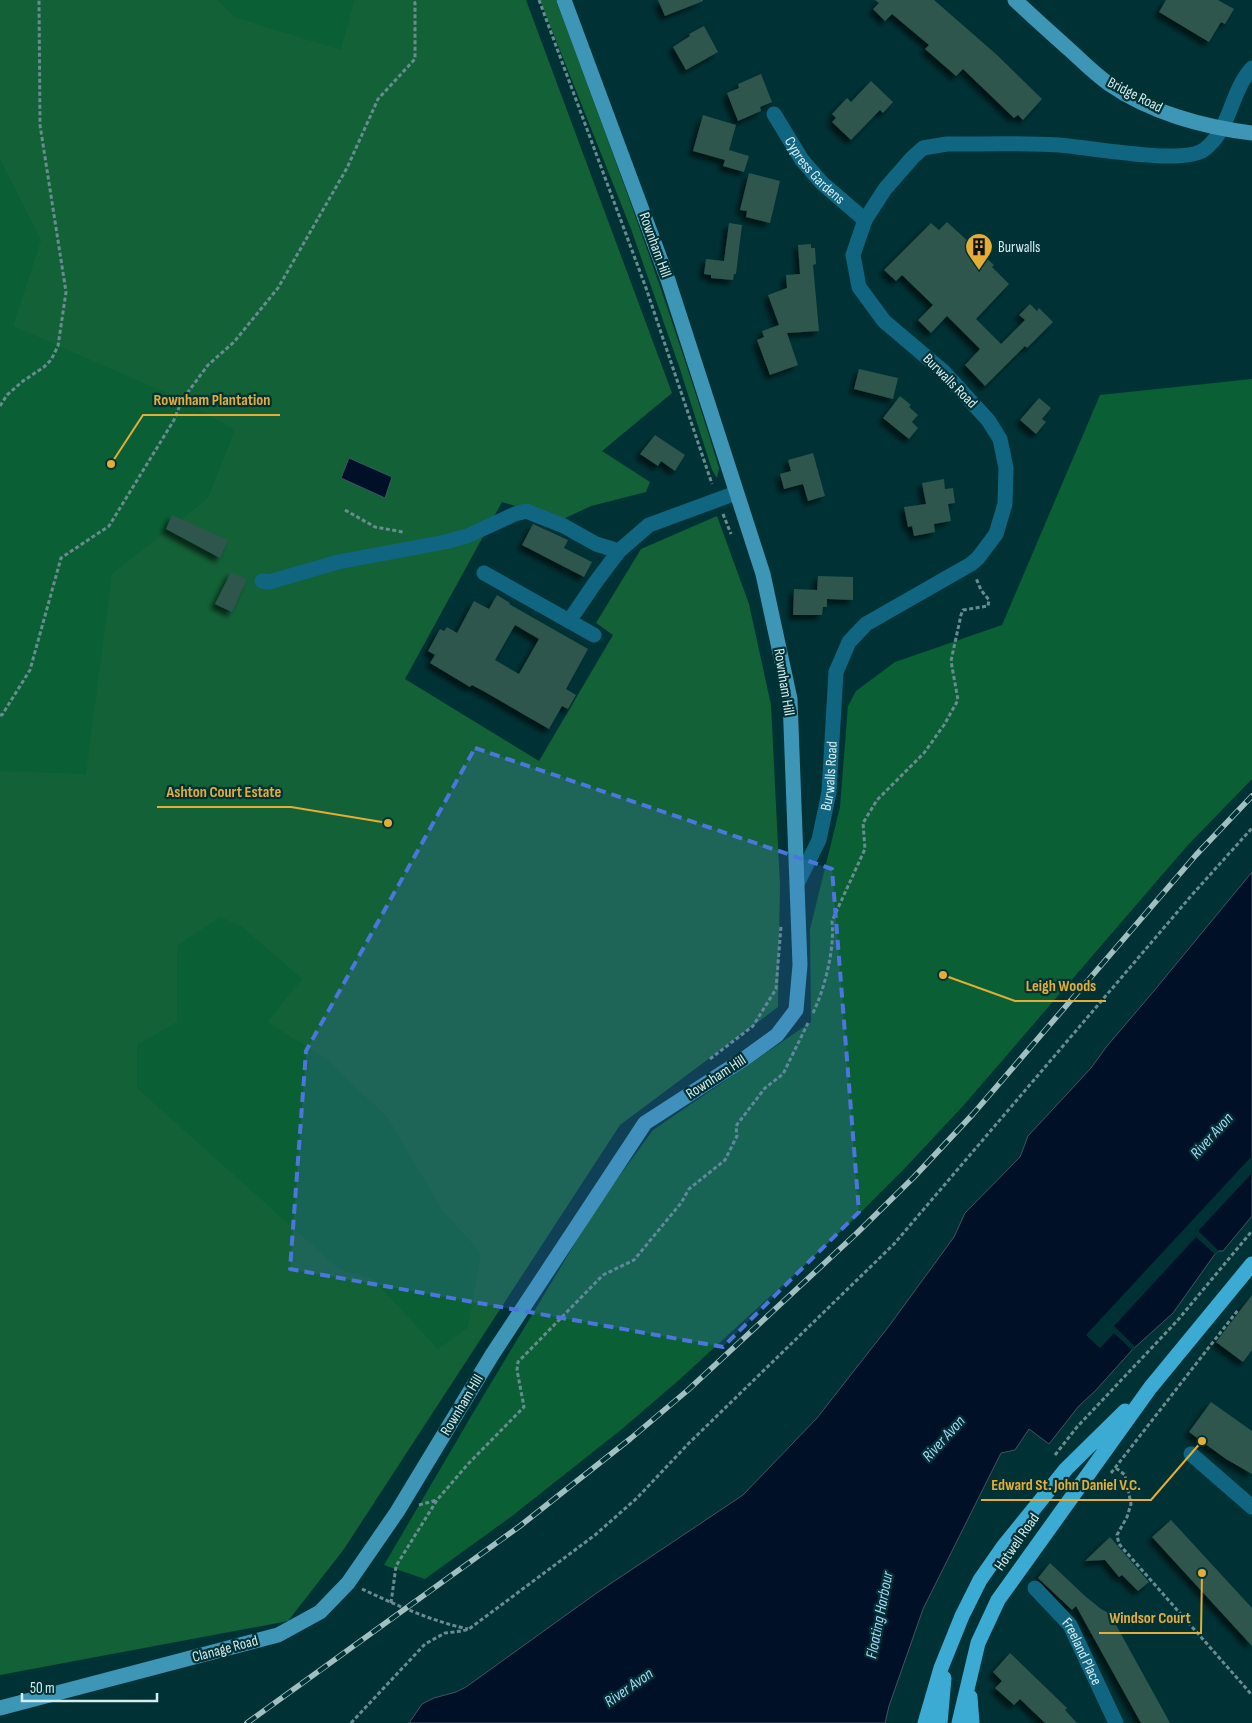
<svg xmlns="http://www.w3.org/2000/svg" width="1252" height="1723" font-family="'Sofia Sans Condensed',sans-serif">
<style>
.green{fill:#136137}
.forest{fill:#0a5f34}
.water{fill:#001127;stroke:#405363}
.pier{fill:#003235}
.building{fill:#2d564d;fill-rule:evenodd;filter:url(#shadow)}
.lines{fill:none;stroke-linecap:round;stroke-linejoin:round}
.path{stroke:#688d90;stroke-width:3;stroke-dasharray:4 2.5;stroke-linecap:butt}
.minor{stroke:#106580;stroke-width:15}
.major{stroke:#3e96b7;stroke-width:15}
.highway{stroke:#3cabd3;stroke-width:15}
.rail-casing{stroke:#a1bfc1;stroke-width:5.5}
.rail{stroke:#003235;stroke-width:4;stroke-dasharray:11;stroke-linecap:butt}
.marked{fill:#4b76de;fill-opacity:0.2;stroke:#4b76de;stroke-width:4;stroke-dasharray:10 6;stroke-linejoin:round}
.labels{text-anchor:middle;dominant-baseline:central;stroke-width:4.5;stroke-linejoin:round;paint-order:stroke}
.street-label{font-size:15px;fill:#d6edef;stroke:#003235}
.poi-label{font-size:15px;fill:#d6edef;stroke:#003235;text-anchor:start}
.water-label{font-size:16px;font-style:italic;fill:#afd2f7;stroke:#003235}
.leader{fill:none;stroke:#e5ad35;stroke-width:2}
.callout-dot{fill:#e5ad35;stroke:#003235;stroke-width:2}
.callout-label{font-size:16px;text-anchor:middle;font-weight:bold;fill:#e5ad35;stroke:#003235;stroke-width:4.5;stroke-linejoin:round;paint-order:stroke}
</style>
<defs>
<filter id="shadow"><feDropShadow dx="-4.5" dy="4.5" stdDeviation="2.5" flood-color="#0009"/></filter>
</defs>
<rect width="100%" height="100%" fill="#003235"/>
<path class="green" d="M0,0H526L672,393L602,451L650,482L646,492L591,506L561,520L502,502L405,679L539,761L613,635L596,623L641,549L717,516L749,604L771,705L780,885L778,1007L620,1125L344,1549L288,1621L0,1675Z
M540,0H556C614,155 671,310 719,468L717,478L712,470L679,366L631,229Z"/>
<path class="forest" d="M217,0H354V1L341,50L234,17Z
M0,159L41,240L13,326L182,400L235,430L208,498L112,574L86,774L0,771Z
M1252,379V779L1187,846L963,1106L905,1168L849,1224L679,1380L622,1429L512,1516L425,1579L384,1565L473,1413L598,1205L653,1130L811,1022L810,929L840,807L848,706L856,691L895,662L1002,625L1100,395Z
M220,917L241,926L302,979L267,1022L326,1059L388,1118L442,1210L481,1253L468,1327L438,1349L373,1279L339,1269L137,1088V1045L177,1022V946Z"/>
<path class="water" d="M349,458L392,477L385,498L341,478Z
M1252,872V1216L1223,1251H1219L1215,1254L1173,1313L1132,1350L1096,1390L1078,1407L1049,1444L1029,1429L1015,1450L1001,1453L923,1609L889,1706L885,1723H409L422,1704L434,1698L456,1692L466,1687L598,1592L743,1495L817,1418L889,1326L954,1237L965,1213L1020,1157L1028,1136L1091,1068L1107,1046L1153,992Z"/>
<path class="pier" d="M1252,1156V1173L1198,1231L1219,1251L1215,1254L1196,1237L1114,1326L1135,1347L1132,1350L1114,1333L1100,1348L1086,1335Z"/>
<path class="building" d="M658,0H703V1L665,16Z
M875,0H934L997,55L1042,99L1023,120L1018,115L1014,118L963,69L956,76L925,49L929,45L892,14L885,21L873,9L879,3Z
M1166,0H1218L1234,9L1225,24L1221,22L1209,42L1159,12Z
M704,26L718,52L686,70L673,47L690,36L689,34Z
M761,74L772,102L760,107L761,111L738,121L727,93L739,88L738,84Z
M871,81L893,102L883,113L880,110L851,140L832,122L836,118L832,114L847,98L851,102Z
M703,115L736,125L729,150L749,156L744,172L723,166L725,160L693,151Z
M749,173L780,181L770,223L746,217L747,211L740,210Z
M947,222L994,265L992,267L1009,284L976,319L1001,344L1025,320L1019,315L1030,304L1037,311L1039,308L1053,322L1027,348L1025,346L985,386L965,365L980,349L947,316L931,333L918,320L933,305L902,275L896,281L884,270L931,223L939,230Z
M729,223L742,225L736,274H734L733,280L711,278V275L704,274L706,259L724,261Z
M811,244V248H815L816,264L813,265L819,331L787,333L798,365L770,375L757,340L764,337L762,331L779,325L768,295L787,288L786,275L800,274L798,245Z
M859,369L898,378L893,399L854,389Z
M900,396L911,405L909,407L918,415L912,422L918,428L909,439L883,418Z
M1039,398L1051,408L1042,419L1046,422L1036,434L1020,420Z
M655,435L685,455L675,471L661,461L658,466L640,454Z
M813,453L825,496L808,501L803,484L784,489L780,474L791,471L788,460Z
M944,479L945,489L953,488L955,503L948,504L951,521L934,524L935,532L914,536L912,526L908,527L904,507L926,504L922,483Z
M172,515L228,540L220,558L166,529Z
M533,524L568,540L564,548L592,562L584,577L522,545Z
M231,572L247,579L232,612L215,604Z
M818,576L853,577V600L827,599V607H823L822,615H793L794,589L817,590Z
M497,595L510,603L509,604L588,649L566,689L576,695L568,709L562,706L549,729L485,692L472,685L470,687L430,663L435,655L428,651L440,629L444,631L447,627L457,633L474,601L489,609ZM515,625L539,639L519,674L495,660Z
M1252,1295V1350L1243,1362L1216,1342Z
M1211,1402L1252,1431V1474L1226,1459L1189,1432Z
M1171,1520L1252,1608V1646L1152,1537Z
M1110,1537L1149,1582L1138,1591L1122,1575L1119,1577L1105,1560L1085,1561Z
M1050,1563L1085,1596L1101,1609L1110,1614L1170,1723H1141L1076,1606L1072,1610L1038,1578Z
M1010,1653L1067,1708L1065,1710L1077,1723H1045L1020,1699L1014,1705L995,1688L1002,1681L993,1672Z"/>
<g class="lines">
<path class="path" d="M539,0L646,288L712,484
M0,406L7,395L23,381L44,367L51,360L58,346L66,292L40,125L39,0
M345,510L375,527L403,532
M723,514L731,534
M0,715H2L30,670L61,558L109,526L174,420L182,400L208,365L234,342L278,288L347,168L378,99L415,59V3L413,0
M813,1013C825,988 835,948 832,921L865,849L863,823L877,800L924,753L944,725L958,700L951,661L961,615L963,610L988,606L989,600L981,590L976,578
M710,1059L753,1026L776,989L781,926
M1055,1455L1077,1427L1177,1321L1252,1231
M1116,1468L1125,1475L1131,1504L1127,1517L1117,1535L1119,1544L1252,1695
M1111,1473L1238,1310
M419,1505L437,1500
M362,1589C396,1605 431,1621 468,1629
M391,1603L396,1566L437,1500L468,1464L524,1407L517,1370L518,1362L603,1275L634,1260L681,1203L689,1189L725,1160L737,1136L736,1126L765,1088L783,1074L808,1023
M351,1723L425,1644L445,1633L462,1631L469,1629L595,1535L637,1498L689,1443L894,1244L1191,896L1252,828"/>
<g class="minor">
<path id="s1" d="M774,114L802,160L822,183L865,220"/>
<path d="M484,573L594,635"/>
<path d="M262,581L269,582L338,562L445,542L467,536L515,514L526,511L564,526L596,544L619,551"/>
<path d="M569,621L595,583L619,551L649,525L736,493"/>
<path id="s2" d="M798,882L819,840L829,792L836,672L849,642L866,624L971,564L978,558L996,534L1005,504L1006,468L1000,439L988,420L944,372L884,321L859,287L853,255L865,220L885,189L912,158L923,148L947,144H956C990,144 1025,143 1059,145C1088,147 1185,166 1205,149C1231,129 1230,92 1252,68"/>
<path d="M1191,1454L1252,1507"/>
<path id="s3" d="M1035,1588L1070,1625L1116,1723"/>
</g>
<path class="major" d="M1015,0C1033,17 1052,34 1071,51C1083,62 1095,74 1109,84C1149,112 1203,127 1252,133
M0,1708L278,1635L320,1612L348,1583L397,1512L492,1355L645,1123L744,1059L777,1035L796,1010L800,965L790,699L763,574L668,280L564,0"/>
<path class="highway" d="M970,1697L972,1723
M925,1723L941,1668L962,1616L980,1580L1003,1547L1066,1469L1125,1411
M940,1723L944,1678
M959,1723L978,1643L998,1600L1150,1388L1252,1264"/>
<defs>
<path id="rail" d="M247,1723L520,1526L630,1439L688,1390L857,1233L914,1177L973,1114L1196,855L1252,796"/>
</defs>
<use href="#rail" class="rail-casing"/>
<use href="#rail" class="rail"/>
</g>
<path class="marked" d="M475,748L832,869L859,1212L723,1347L290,1269L306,1051Z"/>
<defs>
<symbol id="building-pin" viewBox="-11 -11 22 30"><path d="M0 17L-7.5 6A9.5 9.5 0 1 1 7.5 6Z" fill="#e5ad35" stroke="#003235"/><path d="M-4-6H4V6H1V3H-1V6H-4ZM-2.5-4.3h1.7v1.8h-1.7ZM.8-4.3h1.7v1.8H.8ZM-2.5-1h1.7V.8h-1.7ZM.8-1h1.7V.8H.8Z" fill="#111"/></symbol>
</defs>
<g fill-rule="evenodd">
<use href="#building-pin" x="963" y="231" width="32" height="43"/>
</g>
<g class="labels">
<g class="street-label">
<text transform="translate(1135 95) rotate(27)">Bridge Road</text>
<text stroke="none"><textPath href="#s1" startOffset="70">Cypress Gardens</textPath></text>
<text transform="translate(655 245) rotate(70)">Rownham Hill</text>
<text transform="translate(950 381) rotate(45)">Burwalls Road</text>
<text transform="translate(784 682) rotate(81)">Rownham Hill</text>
<text stroke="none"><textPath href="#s2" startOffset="112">Burwalls Road</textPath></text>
<text transform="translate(716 1077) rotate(-33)">Rownham Hill</text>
<text transform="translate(462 1405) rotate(-59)">Rownham Hill</text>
<text transform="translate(1017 1542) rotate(-55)">Hotwell Road</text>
<text transform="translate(225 1649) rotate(-15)">Clanage Road</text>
<text stroke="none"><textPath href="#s3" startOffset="80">Freeland Place</textPath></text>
</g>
<g class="poi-label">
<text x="998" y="247">Burwalls</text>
</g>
<g class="water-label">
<text transform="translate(1212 1136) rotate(-48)">River Avon</text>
<text transform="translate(944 1439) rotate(-48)">River Avon</text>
<text transform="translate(880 1615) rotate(-79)">Floating Harbour</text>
<text transform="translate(629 1688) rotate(-35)">River Avon</text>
</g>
</g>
<path class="leader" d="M111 464L143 415H280M388 823L291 807H157M943 975L1015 1001H1106M1202 1441L1151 1500H981M1202 1573L1201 1633H1099"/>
<g class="callout-dot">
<circle cx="111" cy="464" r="5"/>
<circle cx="388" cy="823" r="5"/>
<circle cx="943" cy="975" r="5"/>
<circle cx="1202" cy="1441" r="5"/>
<circle cx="1202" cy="1573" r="5"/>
</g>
<g class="callout-label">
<text x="212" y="405">Rownham Plantation</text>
<text x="224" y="797">Ashton Court Estate</text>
<text x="1061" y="991">Leigh Woods</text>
<text x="1066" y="1490">Edward St. John Daniel V.C.</text>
<text x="1150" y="1623">Windsor Court</text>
</g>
<path d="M22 1693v8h135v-8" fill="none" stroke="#d6edef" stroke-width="2.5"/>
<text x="30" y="1693" font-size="15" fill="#d6edef" stroke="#003235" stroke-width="4" paint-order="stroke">50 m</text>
</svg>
